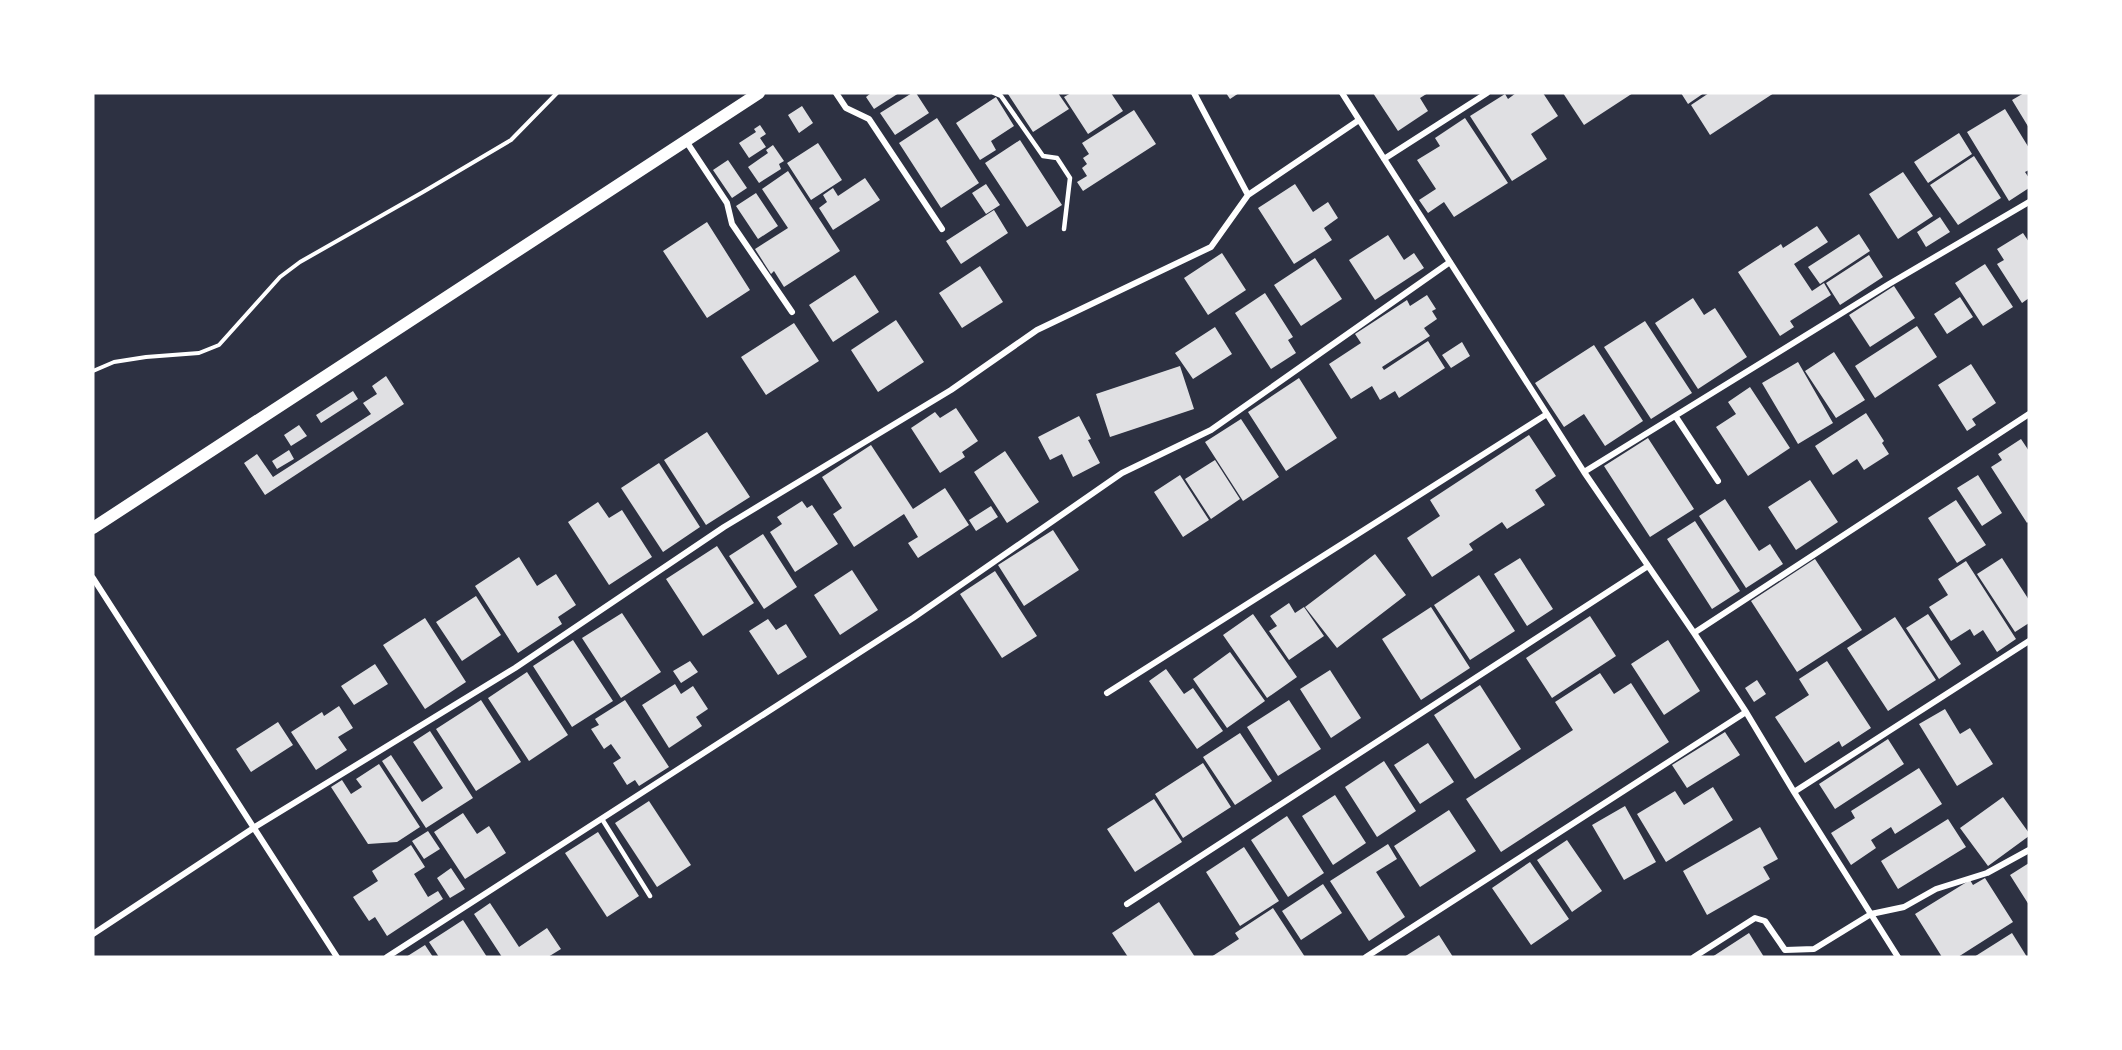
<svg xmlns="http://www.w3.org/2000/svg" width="2122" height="1050" font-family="'Work Sans',sans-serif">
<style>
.building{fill:#e0e0e3}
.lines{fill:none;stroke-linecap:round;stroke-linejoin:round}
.path{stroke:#fff;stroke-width:4}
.service{stroke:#fff;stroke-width:4.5}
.minor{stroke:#fff;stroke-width:6}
.secondary{stroke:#fff;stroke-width:12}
</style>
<rect width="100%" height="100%" fill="#2d3142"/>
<path class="building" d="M871,93H899L874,109L866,97Z
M912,93H916L929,113L895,135L880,113Z
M1010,93H1058L1069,109L1033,132L1008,94Z
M1071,93H1111L1123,111L1088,134L1064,97Z
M1226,93H1239L1230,99Z
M1373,93H1428L1420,98L1428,111L1398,131Z
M1516,93H1543L1558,116L1531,134L1547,159L1512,181L1470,116L1505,94L1508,99Z
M1563,93H1633L1584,125Z
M1681,93H1704L1688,104Z
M1709,93H1774L1710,135L1691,105Z
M2024,93H2029V128L2012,100Z
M996,97L1014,126L991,141L996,150L980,160L956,123Z
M802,106L813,123L799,133L788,115Z
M2005,109L2029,148V170L2025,172L2029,178V188L2009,201L1967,132Z
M1134,110L1156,144L1083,191L1077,182L1087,176L1082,168L1087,164L1083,158L1089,154L1082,143Z
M937,118L979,183L941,208L899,143Z
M1465,118L1508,183L1454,217L1444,202L1428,213L1419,200L1436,189L1417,160L1440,146L1435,138Z
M760,125L766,134L760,138L766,147L749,158L739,143L756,132L754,129Z
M1959,133L1972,154L1928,183L1914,162Z
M1020,140L1062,205L1027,227L985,163Z
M818,143L842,180L811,200L787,163Z
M773,145L784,161L779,164L781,169L759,183L748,167L768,153L766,150Z
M1974,156L2001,198L1958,225L1930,185Z
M728,160L747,188L732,198L713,170Z
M788,171L840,251L784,287L774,271L771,274L755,249L788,228L762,189Z
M1903,172L1933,216L1898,239L1869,194Z
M865,178L880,200L833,230L819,208L827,202L823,195L833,188L838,196Z
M986,184L1000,205L986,214L972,193Z
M1295,184L1313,212L1328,202L1338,218L1324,228L1332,240L1294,264L1258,208Z
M756,193L778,226L758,239L736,206Z
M994,210L1008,233L961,264L946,241Z
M1940,217L1950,232L1926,247L1917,232Z
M707,222L750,290L707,318L663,251Z
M1817,226L1828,242L1794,264L1812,291L1824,283L1831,295L1790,321L1794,327L1780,336L1738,272L1781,244L1783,248Z
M2023,233L2029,242V298L2022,303L1997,264L2004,260L1997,249Z
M1859,234L1870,251L1820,284L1808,267Z
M1388,235L1404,260L1414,253L1424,268L1375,300L1349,260Z
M1222,253L1246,290L1208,315L1184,278Z
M1869,255L1883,277L1840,305L1826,283Z
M1315,258L1342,299L1301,326L1274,285Z
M1985,264L2013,307L1983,326L1955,283Z
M980,266L1003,302L962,328L939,293Z
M855,275L879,312L833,342L809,305Z
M1894,286L1915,318L1870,347L1849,315Z
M1265,293L1293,337L1288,340L1296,353L1271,369L1235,313Z
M1427,295L1436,309L1432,311L1437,319L1424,328L1430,336L1382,367L1384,370L1428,341L1445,368L1399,398L1395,391L1380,400L1372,386L1351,399L1329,364L1361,343L1355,334L1407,300L1410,306Z
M1960,297L1973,317L1947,334L1934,314Z
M1693,298L1704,315L1715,308L1747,357L1698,389L1655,323Z
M896,320L924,362L878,392L851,350Z
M1645,321L1692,393L1651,419L1604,347Z
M794,323L819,361L766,395L741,357Z
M1917,326L1937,357L1875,398L1855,366Z
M1215,327L1232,354L1193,379L1175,353Z
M1462,342L1470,356L1451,368L1442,355Z
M1594,345L1643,421L1605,446L1584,414L1564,427L1535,383Z
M1834,352L1865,400L1836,418L1805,371Z
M1798,362L1833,423L1798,444L1762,383Z
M1971,364L1996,403L1972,419L1976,425L1967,431L1938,385Z
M1180,366L1194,409L1110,437L1096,394Z
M386,376L404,404L265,495L244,463L257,454L273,477L371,414L363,403L377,394L372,386Z
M1299,378L1337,438L1286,471L1248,412Z
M1750,387L1790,448L1748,476L1716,427L1736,414L1728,402Z
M353,391L358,399L321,423L316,415Z
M956,408L978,441L962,452L965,457L940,473L911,428L935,412L940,418Z
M1866,413L1884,441L1882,443L1889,454L1864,470L1857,459L1833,475L1815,446Z
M1079,416L1091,439L1088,440L1100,463L1073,477L1062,454L1050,460L1038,437Z
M1241,419L1279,477L1243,501L1205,442Z
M299,425L307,436L291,446L284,435Z
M707,432L750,497L706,525L664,460Z
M1529,435L1556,476L1535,490L1545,505L1507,529L1502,522L1469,544L1473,550L1432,577L1407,538L1440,516L1430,500Z
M1648,438L1694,509L1650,537L1604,466Z
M2021,439L2029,451V521L2027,523L1991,467L2002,460L1998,454Z
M871,445L913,509L945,488L969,525L918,558L908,543L918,537L904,514L854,547L833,514L842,508L822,477Z
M289,450L294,459L277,469L272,461Z
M1005,451L1039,502L1007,523L974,472Z
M1215,460L1240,499L1211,519L1185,479Z
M659,463L700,527L663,552L621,488Z
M1180,475L1209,520L1183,537L1154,492Z
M1978,475L2002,513L1982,526L1957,488Z
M1810,480L1838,522L1796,550L1768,507Z
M1725,499L1759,551L1770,544L1783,564L1746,588L1699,516Z
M1956,500L1986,545L1957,563L1928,518Z
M802,501L807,508L812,505L838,544L795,572L770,532L782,524L777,517Z
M598,502L609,518L622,510L652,557L609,585L568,522Z
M991,506L998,517L976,531L969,520Z
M1695,521L1740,591L1712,609L1667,539Z
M1053,530L1079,570L1024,606L998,565Z
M763,534L797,587L764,609L729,556Z
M717,546L754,603L703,636L666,579Z
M1375,554L1406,595L1337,648L1305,607Z
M519,557L537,586L556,574L576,605L558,617L562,624L518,653L475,586Z
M1520,558L1553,609L1527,626L1494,574Z
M2002,558L2029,600V623L2015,632L1977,574Z
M1815,559L1862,630L1797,672L1751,601Z
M1966,561L2016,639L1997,652L1983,630L1974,636L1970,629L1951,641L1929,607L1948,595L1938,579Z
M852,570L878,610L840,635L814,595Z
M995,571L1037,636L1002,658L960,594Z
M1479,575L1515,631L1470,660L1434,605Z
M476,596L501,635L462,661L436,622Z
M1289,603L1295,613L1304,607L1324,636L1289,660L1269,631L1277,626L1270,616Z
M1431,607L1470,668L1421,700L1382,639Z
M622,613L661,672L621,698L582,638Z
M1253,614L1297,677L1267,698L1223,635Z
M1928,614L1961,664L1939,679L1906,628Z
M1590,616L1616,656L1552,698L1526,658Z
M1895,617L1936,680L1888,711L1847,648Z
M425,618L466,682L425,709L383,645Z
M768,619L776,630L786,624L807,657L778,675L749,631Z
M573,640L613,701L572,727L533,666Z
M1668,640L1700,691L1664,715L1631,664Z
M1230,652L1265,701L1227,728L1193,679Z
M690,661L698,672L681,683L673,671Z
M1827,661L1871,728L1842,747L1839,741L1805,763L1775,717L1809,695L1799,679Z
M375,664L388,684L354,705L341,686Z
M1166,669L1184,694L1193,688L1223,731L1197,749L1149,681Z
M1330,670L1361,718L1331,738L1300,689Z
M527,672L568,735L529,761L488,698Z
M1600,673L1614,694L1631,683L1669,742L1501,852L1466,799L1573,730L1555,702Z
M1757,680L1766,694L1754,702L1745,688Z
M675,684L681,694L693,686L708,709L696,717L702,726L669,748L642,705Z
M1480,685L1521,749L1475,779L1434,715Z
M481,700L521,762L476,791L436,729Z
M625,700L669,767L639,786L635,780L627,785L613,763L621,758L611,744L604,749L591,729L599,725L595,719Z
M1289,700L1321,749L1278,776L1247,727Z
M339,706L353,728L338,737L347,750L316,770L291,732L322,712L324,716Z
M1945,709L1960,734L1970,728L1993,764L1957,786L1919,724Z
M278,722L293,745L251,772L236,749Z
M430,731L473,798L426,828L382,761L391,755L422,802L443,788L413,742Z
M1725,732L1740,755L1687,788L1672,765Z
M1240,733L1272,781L1235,805L1203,757Z
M1888,739L1904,764L1835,809L1819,784Z
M1428,743L1454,782L1420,804L1394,765Z
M1384,761L1416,811L1377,837L1345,787Z
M1203,763L1231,807L1183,838L1155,794Z
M379,764L420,827L397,842L368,844L331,787L342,780L351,794L362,787L356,779Z
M1919,768L1942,804L1895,834L1891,827L1871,840L1876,848L1851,865L1831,833L1855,818L1851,811Z
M1713,787L1733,820L1666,862L1637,814L1675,791L1684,805Z
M1335,795L1366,843L1333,865L1302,816Z
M2003,797L2029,833V836L1988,866L1960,828Z
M1154,799L1182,842L1135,872L1107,829Z
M649,801L691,865L657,887L615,823Z
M1625,806L1656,862L1624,880L1592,825Z
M1449,810L1476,851L1420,887L1394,846Z
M463,813L477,834L489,826L506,853L465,879L434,832Z
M1287,816L1324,873L1288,897L1251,840Z
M1948,819L1966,847L1898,889L1881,861Z
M1760,827L1778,859L1763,867L1770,879L1707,915L1683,871Z
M428,831L440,849L424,859L412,841Z
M598,832L639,896L607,917L565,853Z
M1567,840L1602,891L1572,912L1537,860Z
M1388,844L1397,859L1376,872L1405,917L1369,941L1330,881Z
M411,845L425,867L414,874L428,897L438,891L443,899L387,936L375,917L369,921L353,897L378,881L372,871Z
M1244,847L1279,901L1240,926L1206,872Z
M1530,862L1569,919L1531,945L1492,888Z
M2029,863V905L2010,875Z
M451,868L465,889L450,898L437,878Z
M1985,878L2013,922L1958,957H1942L1915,914L1970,880L1973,885Z
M1323,884L1342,913L1301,940L1282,911Z
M1159,902L1195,957H1128L1112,933Z
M490,903L519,947L547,928L561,949L548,957H502L474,914Z
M1273,908L1305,957H1211L1239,939L1235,933Z
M463,920L487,957H439L429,942Z
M1749,933L1764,957H1712Z
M2012,933L2027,957H1974Z
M1439,935L1453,957H1404Z
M425,945L433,957H406Z"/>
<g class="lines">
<path class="path" d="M93,371L114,362L146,357L199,353L219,345L280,277L300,262L423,192L511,140L557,93"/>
<path class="service" d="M994,93L1001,96L1043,156L1057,158L1070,178L1064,229
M602,819L650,896"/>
<path class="minor" d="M836,93L846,108L869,119L942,229
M1194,93L1248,195
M1342,93L1584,472L1694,633L1746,712L1794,792L1898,957
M686,141L727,203L732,224L792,312
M1384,159L1487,93
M1676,417L1718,481
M1584,472L1889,284L2029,202
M93,578L337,957
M1694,633L2029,414
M1107,693L1547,414
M1794,792L2029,641
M1127,904L1648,566
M93,934L255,827L515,668L724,527L951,390L1037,330L1211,247L1248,195L1359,120
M387,957L913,618L1122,473L1211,430L1450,262
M1366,957L1746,712
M1694,957L1755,918L1765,921L1785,950L1814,949L1871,914L1904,907L1936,889L1987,873L2029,850"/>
<path class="secondary" d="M93,528L759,93"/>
</g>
<rect width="2122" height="1050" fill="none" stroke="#ffffff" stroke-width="189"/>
</svg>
